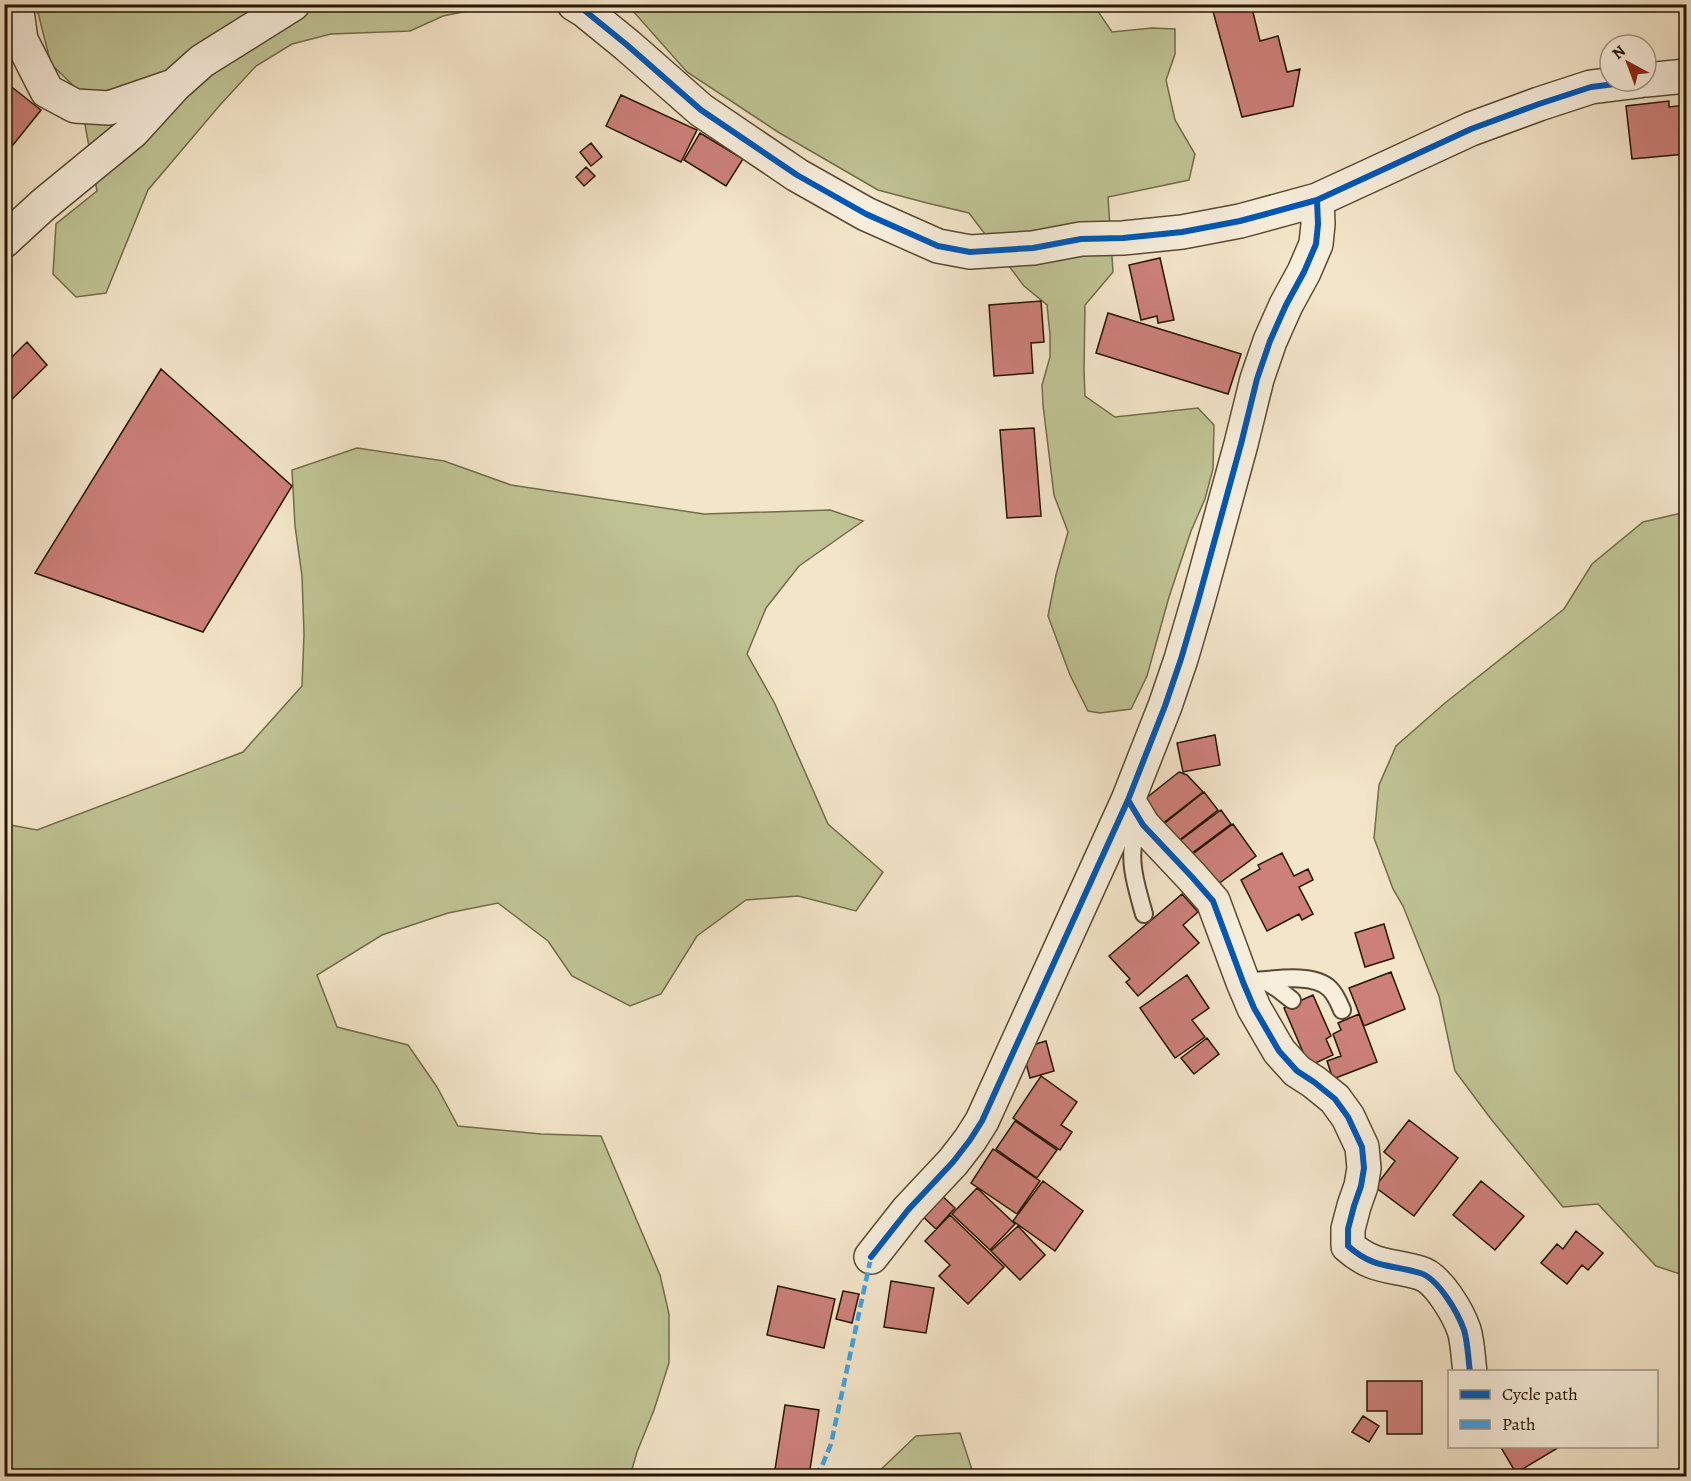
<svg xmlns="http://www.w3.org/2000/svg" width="1691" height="1481" font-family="Alegreya,serif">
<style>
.green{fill:#bfc394;stroke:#726c4a;stroke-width:1.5}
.building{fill:#cc8079;stroke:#261500;stroke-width:1.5}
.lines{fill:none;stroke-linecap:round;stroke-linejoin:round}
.service-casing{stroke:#594932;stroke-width:20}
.minor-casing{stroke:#594932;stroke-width:36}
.service{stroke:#f7eedc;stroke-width:16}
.minor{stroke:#f7eedc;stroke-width:33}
.quiet{stroke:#3ea2e9;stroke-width:4.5;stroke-dasharray:9 4.5;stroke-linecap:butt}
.cycleway-casing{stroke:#f7eedc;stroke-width:10}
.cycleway{stroke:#0057b8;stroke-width:6}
</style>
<rect width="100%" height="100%" fill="#f3e5c9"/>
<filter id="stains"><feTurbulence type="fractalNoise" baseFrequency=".00333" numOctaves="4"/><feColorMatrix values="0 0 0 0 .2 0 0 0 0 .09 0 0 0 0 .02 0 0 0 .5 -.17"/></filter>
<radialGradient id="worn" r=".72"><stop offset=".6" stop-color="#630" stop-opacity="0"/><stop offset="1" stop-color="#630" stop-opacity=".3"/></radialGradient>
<path class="green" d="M1093,4L1112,32L1152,28L1175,29V54L1166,80L1175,120L1195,154L1189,180L1108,197L1113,272L1085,305L1084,370L1085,396L1115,417L1198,408L1214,425L1213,469L1205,499L1191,531L1169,597L1147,676L1131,709L1100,713L1088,711L1070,675L1048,616L1056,575L1068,532L1054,495L1043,405L1042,385L1050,357V335L1047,305L1024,286L969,213L927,203L878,190L778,132L687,72L633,11L624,5Z
M36,5H497L443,16L410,31L331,34L292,44L256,66L220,105L148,190L106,293L76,297L53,274L56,224L97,191L79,91L51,64Z
M357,448L444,461L511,485L704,514L830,510L863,521L799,566L766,608L747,654L775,704L828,824L883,872L856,911L798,896L746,900L697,936L661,994L630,1006L572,976L548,941L498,903L448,913L382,935L317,975L337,1027L408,1045L437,1087L458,1126L541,1134L601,1136L660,1275L669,1314V1363L654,1410L637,1452L630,1476H5V824L37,830L243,752L302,686L304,634L302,576L295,526L292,470Z
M1686,512V1276L1656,1266L1598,1204L1563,1207L1491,1119L1455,1071L1439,996L1403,906L1393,889L1374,838L1379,785L1396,746L1445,703L1564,609L1592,564L1643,522Z
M960,1433L974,1476H874L916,1436Z"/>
<path class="building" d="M1211,4H1251L1260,41L1278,36L1287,72L1300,69L1293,106L1242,117Z
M4,81L41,110L13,145L4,138Z
M621,95L697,130L681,162L606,126Z
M1669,101V107L1686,105V154L1632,159L1626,106Z
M700,133L743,159L726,186L684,160Z
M591,143L602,157L591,166L580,152Z
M586,167L595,176L584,186L576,177Z
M1160,258L1174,320L1158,323L1157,316L1141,320L1129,265Z
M1041,301L1044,342L1031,343L1033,373L994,376L989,305Z
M1108,313L1241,354L1228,394L1096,353Z
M27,342L47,365L5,406L4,365Z
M161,369L292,486L203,632L35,573Z
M1034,428L1041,516L1007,518L1000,430Z
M1215,735L1220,765L1183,772L1177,743Z
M1179,772L1187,775L1203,792L1158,827L1140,803Z
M1204,792L1218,810L1173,845L1160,827Z
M1221,810L1231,824L1184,859L1174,845Z
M1233,824L1256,856L1210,890L1186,859Z
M1282,853L1294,876L1308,869L1313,880L1299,887L1313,914L1302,920L1299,914L1267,931L1241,880L1260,869L1258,865Z
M1182,894L1198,912L1183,925L1199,943L1138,996L1126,982L1130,979L1109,956Z
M1384,924L1394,958L1365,967L1355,933Z
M1391,972L1405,1009L1364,1026L1349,988Z
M1187,975L1209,1008L1192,1020L1205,1037L1175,1058L1140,1008Z
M1313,995L1331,1036L1326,1039L1333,1055L1309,1066L1284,1008Z
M1359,1014L1377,1062L1333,1079L1327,1061L1341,1056L1333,1034L1341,1030L1338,1023Z
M1207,1038L1219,1054L1194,1074L1181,1058Z
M1046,1041L1054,1071L1030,1078L1022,1048Z
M1041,1076L1077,1102L1061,1125L1072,1132L1060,1150L1013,1118Z
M1409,1120L1458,1158L1414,1216L1375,1187L1395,1161L1384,1152Z
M1015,1121L1057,1150L1037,1178L996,1149Z
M993,1149L1040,1181L1017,1214L971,1183Z
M1043,1181L1083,1211L1055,1251L1013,1221Z
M1481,1181L1524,1216L1495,1250L1453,1215Z
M977,1188L1015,1224L990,1250L952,1214Z
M938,1192L955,1208L936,1229L918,1212Z
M950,1215L1004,1267L968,1304L939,1276L950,1265L925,1241Z
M1018,1226L1045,1255L1020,1280L991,1251Z
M1576,1231L1603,1253L1588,1270L1582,1265L1567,1284L1541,1263L1557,1244L1563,1249Z
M891,1281L934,1288L926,1333L884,1327Z
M778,1286L835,1299L824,1348L767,1335Z
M843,1291L859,1294L852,1323L836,1319Z
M1367,1381H1422V1434H1387V1411H1367Z
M785,1405L819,1410L809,1476H774Z
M1363,1416L1379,1426L1369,1442L1352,1432Z
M1500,1446H1561L1516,1473Z"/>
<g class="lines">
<defs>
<path id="service" d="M1143,825C1140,828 1136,833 1135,837C1127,860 1138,892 1144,914
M1265,981L1278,989L1292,1000
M1243,982C1266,981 1313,971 1330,989C1336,995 1339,1003 1342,1010"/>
<path id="minor" d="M16,4L21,40L47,91L75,106L109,108L173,86
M574,4L584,10L627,45L701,110L797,175L866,214L938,246L970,252L1033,248L1081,239L1123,238L1182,232L1240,221L1317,200L1471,129L1539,104L1591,87L1639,81
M1646,80L1686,76
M4,241L43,205L132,132L174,86L202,61L293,4
M1128,800L1143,825L1192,877L1213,901L1243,982L1254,1008L1279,1051L1297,1071L1314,1082L1335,1099L1348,1117L1362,1147L1364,1168L1361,1186L1354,1206L1348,1229V1246C1374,1269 1390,1264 1420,1273C1438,1278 1458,1313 1464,1330C1468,1343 1468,1358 1470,1372
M871,1257L908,1210L953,1162L970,1140L982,1121L1128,800L1165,706L1181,659L1198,601L1241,444L1257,379L1270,341L1286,305L1304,272L1316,244L1318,224L1317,200"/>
</defs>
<use href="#service" class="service-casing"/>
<use href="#minor" class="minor-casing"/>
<use href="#service" class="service"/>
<use href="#minor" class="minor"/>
<path class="quiet" d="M815,1476L822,1466L831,1444L871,1257"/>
<defs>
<path id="cycleway" d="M574,4L584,10L627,45L701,110L797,175L866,214L938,246L970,252L1033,248L1081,239L1123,238L1182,232L1240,221L1317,200L1471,129L1539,104L1591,87L1639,81
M1128,800L1143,825L1192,877L1213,901L1243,982L1254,1008L1279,1051L1297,1071L1314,1082L1335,1099L1348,1117L1362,1147L1364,1168L1361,1186L1354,1206L1348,1229V1246C1374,1269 1390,1264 1420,1273C1438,1278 1458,1313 1464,1330C1468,1343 1468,1358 1470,1372
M871,1257L908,1210L953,1162L970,1140L982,1121L1128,800L1165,706L1181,659L1198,601L1241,444L1257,379L1270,341L1286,305L1304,272L1316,244L1318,224L1317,200"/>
</defs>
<use href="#cycleway" class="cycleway-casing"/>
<use href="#cycleway" class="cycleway"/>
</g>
<rect width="1691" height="1481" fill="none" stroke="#f3e5c9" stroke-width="24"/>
<rect x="6" y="6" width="1679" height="1469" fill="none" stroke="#261500" stroke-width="3"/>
<rect x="12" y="12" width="1667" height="1457" fill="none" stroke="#261500" stroke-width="1.5"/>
<rect x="1448" y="1370" width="210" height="78" fill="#f7eedc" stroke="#a39784" stroke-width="1.5"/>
<rect x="1460" y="1390" width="30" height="9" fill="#0057b8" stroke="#a39784" stroke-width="1.5"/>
<text x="1502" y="1400" font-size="18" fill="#261500">Cycle path</text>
<rect x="1460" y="1420" width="30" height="9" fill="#3ea2e9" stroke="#a39784" stroke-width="1.5"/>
<text x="1502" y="1430" font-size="18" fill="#261500">Path</text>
<g transform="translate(1628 63) rotate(319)"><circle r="28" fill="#f7eedc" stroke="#a39784" stroke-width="1.5"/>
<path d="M0-4.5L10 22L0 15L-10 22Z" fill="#8f2418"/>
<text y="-9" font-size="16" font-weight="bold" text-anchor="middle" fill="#261500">N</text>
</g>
<rect width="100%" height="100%" filter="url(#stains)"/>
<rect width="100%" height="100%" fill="url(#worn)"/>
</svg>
